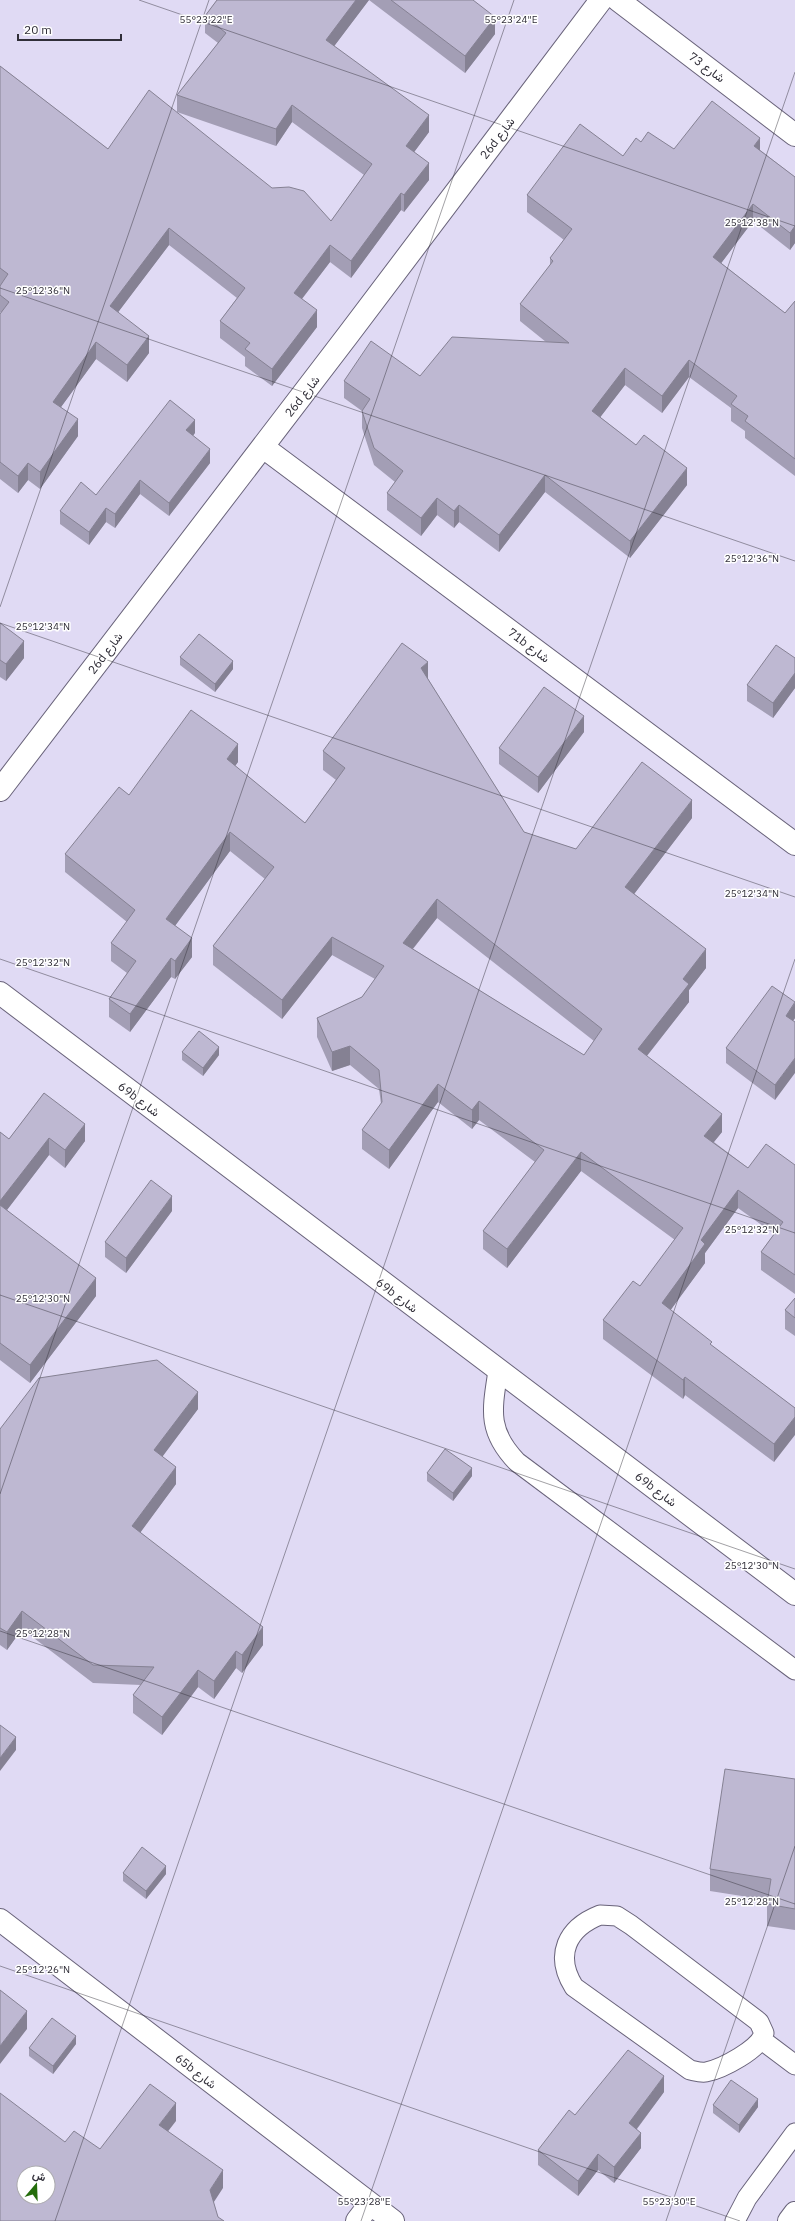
<svg xmlns="http://www.w3.org/2000/svg" width="795" height="2221" font-family="'IBM Plex Sans',Vazirmatn,sans-serif">
<style>
.lines{fill:none;stroke-linecap:round;stroke-linejoin:round}
.service-casing{stroke:#69637a;stroke-width:21}
.minor-casing{stroke:#69637a;stroke-width:24}
.service{stroke:#fff;stroke-width:19}
.minor{stroke:#fff;stroke-width:22}
.wall{fill:#a39eb5;fill-rule:evenodd}
.shaded-wall{fill:#858193}
.building{fill:#beb8d2;stroke:#858193;fill-rule:evenodd}
.ticks{fill:none;stroke:#302e38;stroke-width:1;stroke-opacity:0.45}
.labels{text-anchor:middle;dominant-baseline:central;stroke-width:3;stroke-linejoin:round;paint-order:stroke}
.street-label{font-size:12px;fill:#302e38;stroke:#fff}
.ticks-label{font-size:10px;text-anchor:middle;fill:#302e38;stroke:#fff;stroke-width:3;stroke-linejoin:round;paint-order:stroke}
</style>
<rect width="100%" height="100%" fill="#e0daf4"/>
<g class="lines">
<defs>
<path id="service" d="M498,1371C492,1410 487,1431 517,1462L795,1670
M600,1915L617,1916L631,1925L759,2022L764,2033C760,2049 722,2069 706,2072C701,2073 695,2071 690,2070L574,1987C554,1955 567,1928 600,1915Z
M762,2040L795,2065
M735,2221L747,2198L795,2133"/>
<path id="minor" d="M618,0L795,135
M263,447L795,844
M0,790L348,335L601,0
M0,993L795,1594
M0,1920L393,2221
M357,2221L370,2204
M789,2221L795,2213"/>
</defs>
<use href="#service" class="service-casing"/>
<use href="#minor" class="minor-casing"/>
<use href="#service" class="service"/>
<use href="#minor" class="minor"/>
</g>
<path class="wall" d="M217,0H369L334,46L429,132L414,152L429,180L404,212L401,210L351,278L330,262L302,299L317,327L272,386L245,366V357L220,338V321L237,298L169,245L118,312L149,353L127,382L96,359L61,407L78,436L40,489L28,480L18,493L0,479V314L1,313L0,312V66L108,149L272,188L331,221L364,175L292,122L276,146L177,112V95L218,43L205,33V16Z
M369,0H473L495,34L465,73Z
M641,142L674,149L760,150L795,177V243L790,250L753,221L721,263L785,313L795,301V476L745,438V431L731,421V408L689,377L662,413L625,385L600,417L687,485L630,558L545,492L499,552L459,522L454,528L437,515L421,536L387,510V493L395,482L374,465L362,428V411L344,398V381L420,376L546,342L520,321V304L550,266V258L564,240L527,212V195L623,156Z
M195,433L193,436L210,463L169,516L140,494L115,528L106,522L89,545L60,524V511L96,495Z
M0,623L24,658L6,681L0,677Z
M180,657L233,669L215,692L180,665Z
M795,658V688L773,718L747,701V685Z
M428,679L524,832L576,849L692,818L634,894L706,968L689,990V1002L647,1056L722,1132L714,1142L748,1168L795,1165V1294L761,1270V1252L774,1234L738,1208L705,1253V1263L670,1310L712,1346L795,1408L774,1462L685,1395L683,1399L603,1339V1320L640,1286L675,1240L581,1171L507,1268L483,1249V1231L535,1162L479,1120L472,1129L438,1102L389,1169L362,1149V1130L381,1104L379,1089L350,1065L332,1071L317,1037V1018L362,997L375,979L332,955L282,1019L213,965V946L265,879L230,851L175,926L192,957L175,979L171,977L130,1032L109,1017V999L127,973L111,961V943L127,922L65,872V854L129,795L238,762L235,766L305,823L336,780L323,770V751ZM437,918L594,1041L584,1055L413,949Z
M584,732L538,793L499,764V748Z
M795,1002V1018L793,1021L775,1100L726,1063V1048Z
M182,1052L219,1055L203,1076L182,1060Z
M44,1093L85,1141L65,1168L49,1155L7,1210L96,1296L30,1383L0,1360V1132L9,1139Z
M172,1211L126,1273L105,1257V1242Z
M795,1298V1336L785,1329V1310Z
M198,1409L162,1456L176,1484L140,1532L263,1645L242,1673L236,1668L214,1699L198,1687L162,1735L133,1713V1695L141,1685L93,1683L22,1629L7,1650L0,1645V1429Z
M427,1473L472,1476L453,1501L427,1481Z
M795,1779V1930L767,1926V1900L710,1891V1869Z
M123,1873L166,1874L146,1899L123,1881Z
M76,2044L53,2074L29,2056V2048Z
M664,2092L637,2129L641,2148L614,2183L598,2170L578,2196L538,2165V2150L575,2115Z
M713,2105L758,2107L739,2133L713,2113Z"/>
<path class="shaded-wall" d="M356,0H369L326,57V40Z
M495,17V34L465,73V56Z
M292,105V122L276,146V129Z
M429,115V132L406,163V146Z
M760,138V155L754,146Z
M429,163V180L404,212V195Z
M401,193V210L351,278V261Z
M753,204V221L713,274V257Z
M795,226V243L790,250V233Z
M169,228V245L110,323V306Z
M330,245V262L294,309V293Z
M317,310V327L272,386V369Z
M149,336V353L127,382V365Z
M96,342V359L53,418V402Z
M689,360V377L662,413V396Z
M625,368V385L592,428V411Z
M78,419V436L40,489V472Z
M195,420V433L186,444V430Z
M210,449V463L169,516V503Z
M28,463V480L18,493V476Z
M687,468V485L630,558V541Z
M545,475V492L499,552V535Z
M140,480V494L115,528V514Z
M437,498V515L421,536V518Z
M459,505V522L454,528V511Z
M106,508V522L89,545V532Z
M24,641V658L6,681V664Z
M233,661V669L215,692V684Z
M428,662V681L421,668Z
M795,673V688L773,718V703Z
M584,716V732L538,793V777Z
M238,744V762L227,777V759Z
M692,800V818L625,906V887Z
M230,832V851L166,938V919Z
M437,899V918L403,961V943Z
M332,937V955L282,1019V1000Z
M192,938V957L175,979V961Z
M706,949V968L689,990V1002L638,1067V1049L683,979Z
M171,958V977L130,1032V1014Z
M795,1003V1018L786,1031V1016Z
M350,1046V1065L332,1071V1052Z
M219,1047V1055L203,1076V1068Z
M795,1058V1073L775,1100V1085Z
M438,1084V1102L389,1169V1150Z
M479,1101V1120L472,1129V1110Z
M722,1114V1132L704,1154V1136Z
M85,1124V1141L65,1168V1150Z
M49,1138V1155L0,1219V1201Z
M581,1152V1171L507,1268V1249Z
M738,1190V1208L705,1253V1263L662,1322V1303L701,1240Z
M172,1196V1211L126,1273V1258Z
M96,1278V1296L30,1383V1365Z
M685,1377V1395L683,1399V1380Z
M198,1392V1409L154,1468V1450Z
M795,1417V1435L774,1462V1444Z
M176,1467V1484L132,1544V1526Z
M472,1468V1476L453,1501V1493Z
M22,1611V1629L7,1650V1632Z
M263,1627V1645L242,1673V1655Z
M236,1651V1668L214,1699V1681Z
M198,1670V1687L162,1735V1717Z
M16,1737V1750L0,1771V1758Z
M166,1866V1874L146,1899V1891Z
M27,2011V2029L0,2064V2046Z
M76,2036V2044L53,2074V2066Z
M664,2076V2092L629,2139V2123Z
M758,2099V2107L739,2133V2125Z
M176,2103V2121L159,2143V2125Z
M641,2133V2148L614,2183V2167Z
M598,2154V2170L578,2196V2181Z
M223,2170V2188L210,2208V2190Z"/>
<path class="building" d="M217,0H356L326,40L429,115L406,146L429,163L404,195L401,193L351,261L330,245L294,293L317,310L272,369L245,349L250,343L220,321L245,288L169,228L110,306L149,336L127,365L96,342L53,402L78,419L40,472L28,463L18,476L0,462V314L9,302L0,295V286L8,274L0,268V66L108,149L149,90L272,188L289,187L304,191L331,221L372,164L292,105L276,129L177,95L226,33L205,16Z
M391,0H473L495,17L465,56Z
M712,101L760,138L754,146L795,177V226L790,233L753,204L713,257L785,313L795,301V459L745,421L748,416L731,404L737,396L689,360L662,396L625,368L592,411L636,445L644,435L687,468L630,541L545,475L499,535L459,505L454,511L437,498L421,518L387,493L403,471L374,448L362,411L370,399L344,381L371,341L420,376L452,337L569,343L520,304L553,261L550,258L572,229L527,195L580,124L623,156L636,138L641,142L648,132L674,149Z
M170,400L195,420L186,430L210,449L169,503L140,480L115,514L106,508L89,532L60,511L81,482L96,495Z
M0,623L24,641L6,664L0,660Z
M199,634L233,661L215,684L180,657Z
M402,643L428,662L421,668L524,832L576,849L642,762L692,800L625,887L706,949L683,979L689,984L638,1049L722,1114L704,1136L748,1168L766,1144L795,1165V1275L761,1252L783,1222L738,1190L701,1240L705,1244L662,1303L712,1342L710,1344L795,1408V1417L774,1444L685,1377L683,1380L603,1320L633,1281L640,1286L683,1228L581,1152L507,1249L483,1231L544,1150L479,1101L472,1110L438,1084L389,1150L362,1130L382,1102L379,1070L350,1046L332,1052L317,1018L362,997L384,966L332,937L282,1000L213,946L274,867L230,832L166,919L192,938L175,961L171,958L130,1014L109,999L136,961L111,943L135,910L65,854L119,787L129,795L191,710L238,744L227,759L305,823L345,768L323,751ZM437,899L602,1029L584,1055L403,943Z
M776,645L795,658V673L773,703L747,685Z
M544,687L584,716L538,777L499,748Z
M772,986L795,1002L786,1016L795,1022V1058L775,1085L726,1048Z
M199,1031L219,1047L203,1068L182,1052Z
M44,1093L85,1124L65,1150L49,1138L0,1201V1132L9,1139Z
M151,1180L172,1196L126,1258L105,1242Z
M0,1205L96,1278L30,1365L0,1343Z
M795,1298V1318L785,1310Z
M157,1360L198,1392L154,1450L176,1467L132,1526L263,1627L242,1655L236,1651L214,1681L198,1670L162,1717L133,1695L154,1667L93,1665L22,1611L7,1632L0,1628V1429L39,1378Z
M445,1449L472,1468L453,1493L427,1473Z
M0,1725L16,1737L0,1758Z
M725,1769L795,1779V1909L767,1904L771,1879L710,1869Z
M142,1847L166,1866L146,1891L123,1873Z
M0,1990L27,2011L0,2046Z
M52,2018L76,2036L53,2066L29,2048Z
M628,2050L664,2076L629,2123L641,2133L614,2167L598,2154L578,2181L538,2150L569,2110L575,2115Z
M731,2080L758,2099L739,2125L713,2105Z
M150,2084L176,2103L159,2125L223,2170L210,2190L218,2217L224,2221H0V2093L65,2142L74,2131L100,2149ZM24,2173H48V2197H24Z"/>
<path class="ticks" d="M139,0L795,226M0,288L795,561M0,607L209,0M0,623L795,897M0,959L795,1233M0,1295L795,1569M0,1494L514,0M0,1631L795,1904M0,1966L740,2221M55,2221L795,72M361,2221L795,959M666,2221L795,1846"/>
<g class="labels">
<g class="street-label">
<text transform="translate(707 67) rotate(37)">شارع 73</text>
<text transform="translate(497 138) rotate(-53)">26d شارع</text>
<text transform="translate(302 396) rotate(-52)">26d شارع</text>
<text transform="translate(529 645) rotate(37)">71b شارع</text>
<text transform="translate(105 653) rotate(-53)">26d شارع</text>
<text transform="translate(139 1099) rotate(37)">69b شارع</text>
<text transform="translate(397 1295) rotate(37)">69b شارع</text>
<text transform="translate(656 1489) rotate(37)">69b شارع</text>
<text transform="translate(196 2071) rotate(38)">65b شارع</text>
</g>
</g>
<g class="ticks-label">
<text x="511" y="23">55°23'24"E</text>
<text x="206" y="23">55°23'22"E</text>
<text x="752" y="226">25°12'38"N</text>
<text x="43" y="294">25°12'36"N</text>
<text x="752" y="562">25°12'36"N</text>
<text x="43" y="630">25°12'34"N</text>
<text x="752" y="897">25°12'34"N</text>
<text x="43" y="966">25°12'32"N</text>
<text x="752" y="1233">25°12'32"N</text>
<text x="43" y="1302">25°12'30"N</text>
<text x="752" y="1569">25°12'30"N</text>
<text x="43" y="1637">25°12'28"N</text>
<text x="752" y="1905">25°12'28"N</text>
<text x="43" y="1973">25°12'26"N</text>
<text x="364" y="2205">55°23'28"E</text>
<text x="669" y="2205">55°23'30"E</text>
</g>
<g transform="translate(36 2185) rotate(19)"><circle r="19" fill="#ffffff" stroke="#acabaf"/>
<path d="M0-3L7 15L0 10L-7 15Z" fill="#246d0b"/>
<text y="-6" font-size="11" font-weight="bold" text-anchor="middle" fill="#302e38">ش</text>
</g>
<path d="M18 34v6h103v-6" fill="none" stroke="#302e38" stroke-width="2"/>
<text x="24" y="34" font-size="12" fill="#302e38" stroke="#ffffff" stroke-width="3" paint-order="stroke">20 m</text>
</svg>
